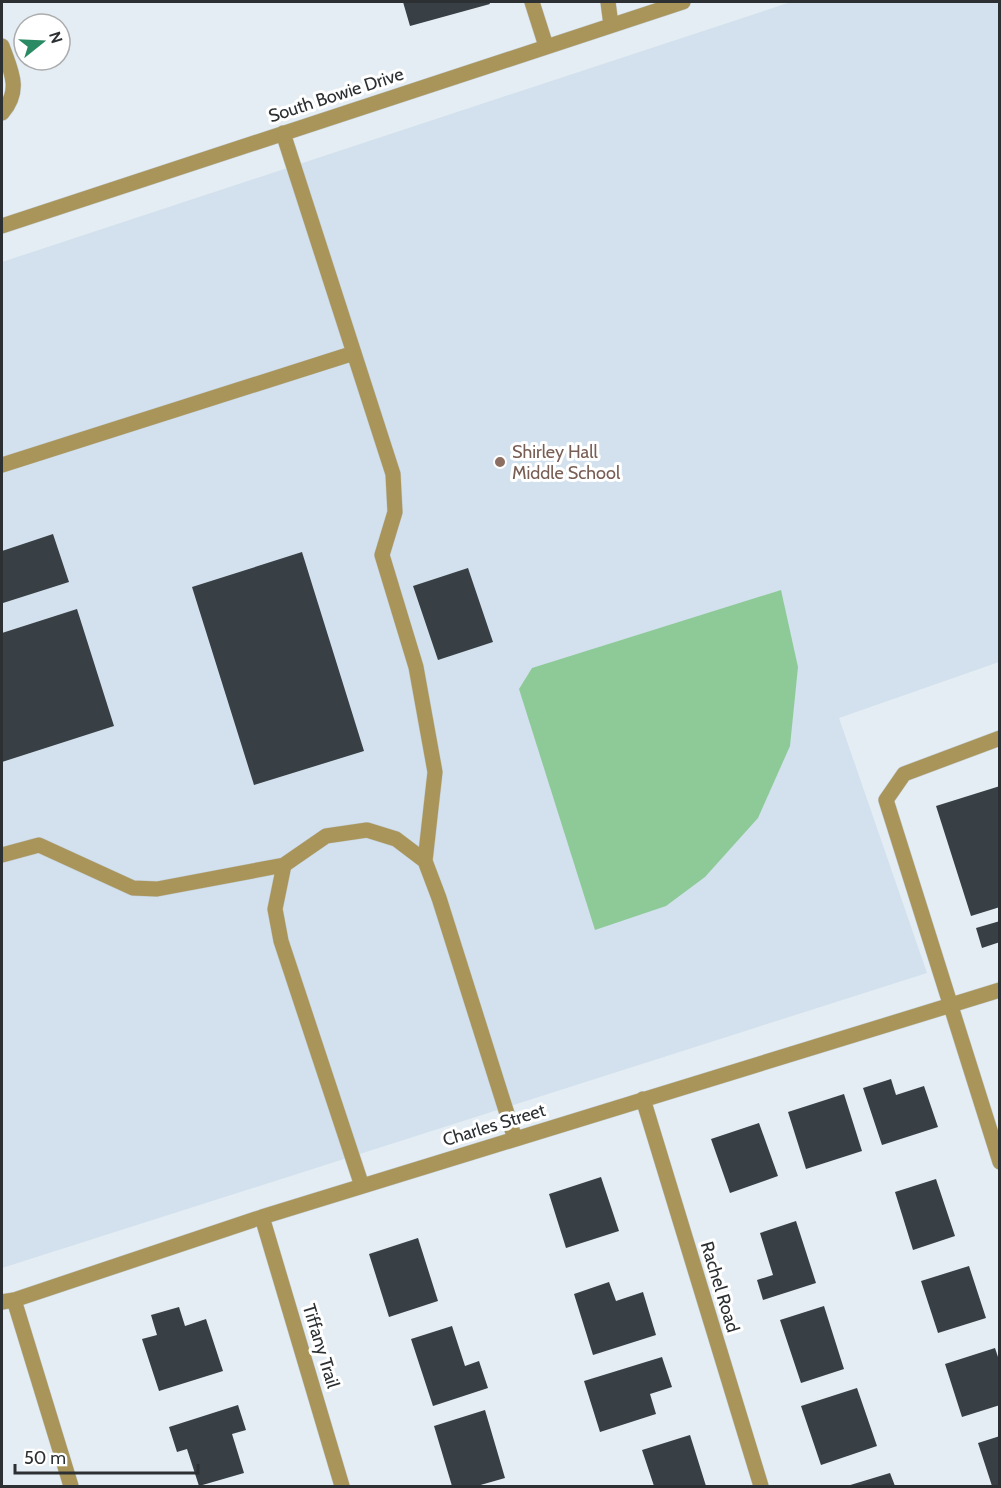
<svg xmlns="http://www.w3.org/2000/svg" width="1001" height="1488" font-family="Cabin,sans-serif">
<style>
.built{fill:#d2e1ed}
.green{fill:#8eca98}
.building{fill:#383f45}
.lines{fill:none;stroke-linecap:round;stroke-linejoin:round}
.minor-casing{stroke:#c3cbd0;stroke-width:16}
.minor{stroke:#a99559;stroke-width:15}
.education-dot{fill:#8d6e63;stroke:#fff;stroke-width:2}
.labels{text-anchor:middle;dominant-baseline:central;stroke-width:6;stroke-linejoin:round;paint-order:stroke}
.street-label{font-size:18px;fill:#2c3032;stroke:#fff}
.education-label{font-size:18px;fill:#785e54;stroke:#fff;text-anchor:start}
</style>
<rect width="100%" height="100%" fill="#e4edf3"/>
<path class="built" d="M791,2H999V662L839,718L927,973L2,1268V262Z"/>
<path class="green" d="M781,590L798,667L790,746L758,818L705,877L666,906L595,930L519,689L532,668Z"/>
<path class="building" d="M403,2H489L490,4L410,26Z
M53,534L69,582L3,603L2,597V551Z
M302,552L364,751L254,785L192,587Z
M468,568L493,642L438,660L413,586Z
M77,609L114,726L2,762V633Z
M1000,786V907L971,916L936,806Z
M1000,921V942L982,948L976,928Z
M891,1079L896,1095L924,1086L938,1127L882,1145L863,1088Z
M844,1094L862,1151L806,1169L788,1112Z
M759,1123L778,1176L730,1193L711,1139Z
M601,1177L619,1231L566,1248L549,1194Z
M936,1179L955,1236L913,1250L895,1192Z
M796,1221L816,1283L763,1300L757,1280L773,1275L760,1233Z
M418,1238L438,1301L389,1317L369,1254Z
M969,1266L986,1318L938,1333L921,1281Z
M609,1282L616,1301L643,1292L656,1335L593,1355L574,1294Z
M824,1306L844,1369L801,1383L780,1320Z
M179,1307L185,1326L206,1319L223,1371L159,1391L142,1339L157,1335L151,1315Z
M452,1326L465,1366L479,1361L488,1388L433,1406L411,1339Z
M995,1348L1000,1363V1405L962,1417L945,1364Z
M662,1357L672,1387L650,1394L656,1414L600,1432L584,1381Z
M857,1388L877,1446L821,1465L801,1406Z
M238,1405L246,1430L232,1434L244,1473L199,1486L187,1449L177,1452L169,1427Z
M485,1410L505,1478L477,1486H452L434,1426Z
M690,1435L706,1486H654L642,1450Z
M1000,1436V1486H992L978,1443Z
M890,1473L895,1486H847Z"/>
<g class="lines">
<defs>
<path id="minor" d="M532,2L546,46
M608,2L611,25
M2,46C11,71 22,90 2,113
M283,133L393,474L395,512L382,555L416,667L435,772L425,861
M2,226L683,2
M2,465L354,353
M1000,738L904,774L886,800L1000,1162
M2,855L39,845L133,888L157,889L284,865
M643,1099L761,1486
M362,1186L281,941L275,909L284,865L326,836L367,830L396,839L425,861L439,898L515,1139
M262,1217L342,1486
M14,1300L71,1486
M2,1302L14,1300L262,1217L1000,990"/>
</defs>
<use href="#minor" class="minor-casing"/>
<use href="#minor" class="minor"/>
</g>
<circle class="education-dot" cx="500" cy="462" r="6"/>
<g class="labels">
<g class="street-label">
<text transform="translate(336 95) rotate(-18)">South Bowie Drive</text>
<text transform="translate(494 1125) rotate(-17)">Charles Street</text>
<text transform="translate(720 1287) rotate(73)">Rachel Road</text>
<text transform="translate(321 1346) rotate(73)">Tiffany Trail</text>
</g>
<g class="education-label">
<text x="512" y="452">Shirley Hall<tspan x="512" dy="21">Middle School</tspan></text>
</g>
</g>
<rect width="1001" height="1488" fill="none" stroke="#2c3032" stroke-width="6"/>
<g transform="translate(42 42) rotate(72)"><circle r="28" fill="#ffffff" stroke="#abacad" stroke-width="1.5"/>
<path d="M0-4.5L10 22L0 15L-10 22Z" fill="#2a8a63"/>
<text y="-9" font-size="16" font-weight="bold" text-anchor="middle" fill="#2c3032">N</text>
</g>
<path d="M15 1464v9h183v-9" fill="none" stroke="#2c3032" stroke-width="3"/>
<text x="24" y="1464" font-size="18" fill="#2c3032" stroke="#ffffff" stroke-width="4.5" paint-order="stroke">50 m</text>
</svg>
